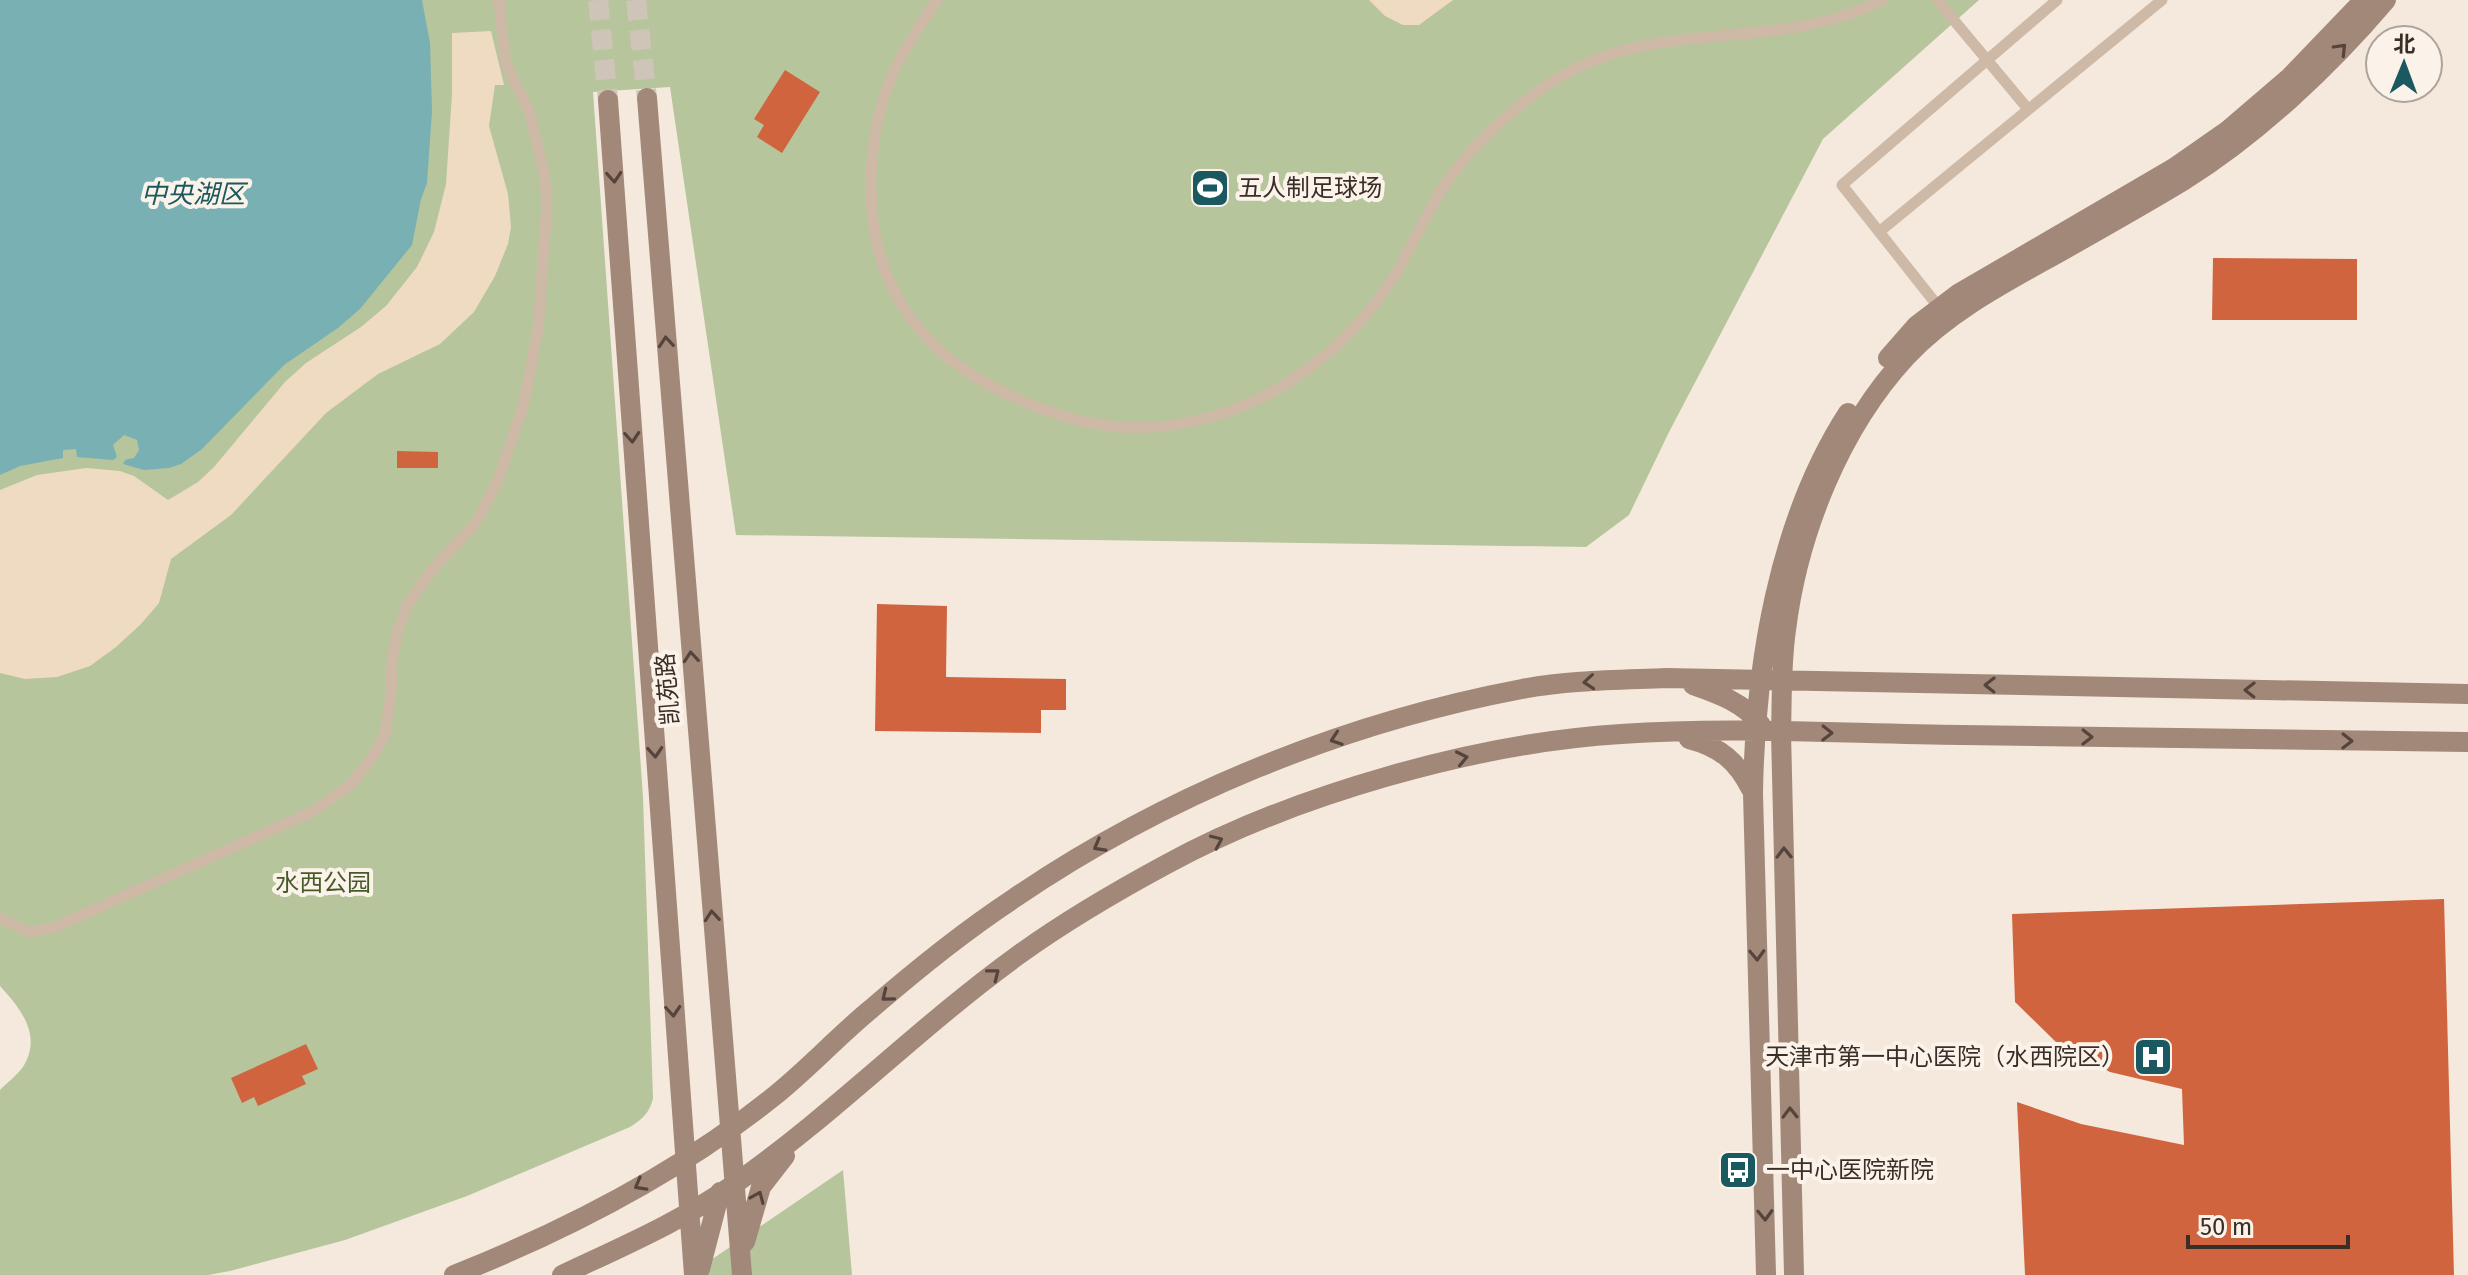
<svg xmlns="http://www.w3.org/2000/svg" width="2468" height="1275" font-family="'Fira Sans','Noto Sans SC',sans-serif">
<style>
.green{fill:#b6c59b}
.plaza{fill:#eedbc2}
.water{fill:#79b0b4}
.building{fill:#d0643f}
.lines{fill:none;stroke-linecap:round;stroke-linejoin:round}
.secondary-tunnel{stroke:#cfc4b8;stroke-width:20;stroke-dasharray:20 10;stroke-linecap:butt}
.lane{stroke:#ceb9a7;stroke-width:11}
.secondary{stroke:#a28878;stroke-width:20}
.oneway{stroke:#54443c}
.labels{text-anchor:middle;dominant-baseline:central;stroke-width:8;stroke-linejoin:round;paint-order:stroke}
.poi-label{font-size:24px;fill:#3a2e28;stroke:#fbf3e9;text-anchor:start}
.street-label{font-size:24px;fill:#3a2e28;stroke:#fbf3e9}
.park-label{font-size:24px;fill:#475a2a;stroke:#fbf3e9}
.water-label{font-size:26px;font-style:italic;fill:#1a595f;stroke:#fbf3e9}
</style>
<rect width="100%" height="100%" fill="#f4e9dc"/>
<path class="green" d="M0,0H1979L1823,139L1669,432L1629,515L1586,547L736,535L670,87L593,92L643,797L653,1098C650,1112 643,1119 630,1127L467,1196L345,1240L230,1271L208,1275H0V1090C7,1083 17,1075 23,1067C43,1035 20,1008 0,986Z
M843,1170L852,1275H689Z"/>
<path class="plaza" d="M1369,0H1453L1419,25H1403L1385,16Z
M491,31L504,85H495L489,126L508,194L511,227L508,244L495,276L474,312L440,344L378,374L326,413L231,515L171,559L159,603L141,624L116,647L90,666L57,677L25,679L0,673V490L37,475L86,468L120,471L134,476L168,500L198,482L214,467L285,382L306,363L361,327L386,306L417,267L434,232L446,184L452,94V33Z"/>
<path class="water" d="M0,0H422L430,43L432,111L427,183L421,199L412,245L360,309L338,328L284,365L202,449L181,464L169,468L144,470L123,464L125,460L134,458L139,450L137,440L124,435L113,445L117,457L113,460L77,457L76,449L63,450V458L20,466L0,475Z"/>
<path class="building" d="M785,70L820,92L782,153L757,137L764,125L754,119Z
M2213,258L2357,259V320H2212Z
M397,451L438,452V468H397Z
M877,604L947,606L946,677L1066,679V710H1041V733L875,731Z
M2444,899L2454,1275H2025L2017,1102L2081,1124L2184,1145L2182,1089L2110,1072L2059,1045L2015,1002L2012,914Z
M306,1044L318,1069L302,1076L306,1084L258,1106L254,1097L242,1103L231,1078Z"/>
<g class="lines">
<path class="secondary-tunnel" d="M598,0L608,100
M636,0L647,98"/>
<path class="lane" d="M937,0C922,23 905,46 894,71C879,103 873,140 871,174C867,286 923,361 1025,402C1082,426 1134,435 1195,421C1277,403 1348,348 1393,278C1410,251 1423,220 1440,192C1462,157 1497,123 1529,98C1553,80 1580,64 1609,55C1700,25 1792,46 1882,0
M1937,0L2028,109
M1879,232L2162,0
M1941,310L1842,185L2057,0
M0,918L29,932L53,928L312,812L350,785L371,759L385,734L391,693L392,661L397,633L408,604L431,571L475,524L498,480L524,403L538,329L547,203L544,172L530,114L505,61L499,0"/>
<path class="secondary" d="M647,98L742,1275
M608,100L694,1275
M1888,358L1916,326L1958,294L2174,168L2227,131L2290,77L2364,0
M1693,685C1719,694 1744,703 1761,725
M1689,739C1720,747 1737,761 1751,789
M745,1242L761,1187L785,1156
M700,1269L720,1192
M454,1275C567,1230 678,1173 773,1097C807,1070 837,1037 871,1009C916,970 963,932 1013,899C1164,796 1342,723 1522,689C1569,680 1618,680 1666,678L2468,694
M562,1275C621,1247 682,1221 736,1183C834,1114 919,1027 1017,956C1064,922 1115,892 1167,864C1294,795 1476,743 1621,734C1734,726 1849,734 1962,735C2130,738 2299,740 2468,742
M1766,1275L1753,793C1755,667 1778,521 1848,413
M1794,1275L1781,733C1782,699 1781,664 1786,630C1798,533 1840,428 1907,356C1951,309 2012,279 2067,248C2106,226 2145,204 2183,181C2257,135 2330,66 2386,0"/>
</g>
<defs><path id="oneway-chevron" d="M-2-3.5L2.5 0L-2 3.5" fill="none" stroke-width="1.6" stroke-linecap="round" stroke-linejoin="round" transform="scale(2)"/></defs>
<g class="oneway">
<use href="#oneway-chevron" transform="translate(2341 49) rotate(-46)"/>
<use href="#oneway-chevron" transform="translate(614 177) rotate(86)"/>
<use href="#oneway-chevron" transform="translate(666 342) rotate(-95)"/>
<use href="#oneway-chevron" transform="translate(632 437) rotate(86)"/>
<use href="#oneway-chevron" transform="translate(691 657) rotate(-95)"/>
<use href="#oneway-chevron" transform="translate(1589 682) rotate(175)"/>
<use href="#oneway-chevron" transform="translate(1990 685) rotate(-179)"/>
<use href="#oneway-chevron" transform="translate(2250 690) rotate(-179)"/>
<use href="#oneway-chevron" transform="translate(1827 733) rotate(1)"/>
<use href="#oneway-chevron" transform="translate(2087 737) rotate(1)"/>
<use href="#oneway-chevron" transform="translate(1336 739) rotate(161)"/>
<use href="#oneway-chevron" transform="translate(2347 741) rotate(1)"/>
<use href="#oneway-chevron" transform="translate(655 752) rotate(86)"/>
<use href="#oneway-chevron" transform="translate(1462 758) rotate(-12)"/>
<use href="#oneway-chevron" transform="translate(1217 841) rotate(-24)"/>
<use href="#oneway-chevron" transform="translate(1099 846) rotate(151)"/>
<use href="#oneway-chevron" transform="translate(1784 853) rotate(-91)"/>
<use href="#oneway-chevron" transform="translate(712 916) rotate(-95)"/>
<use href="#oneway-chevron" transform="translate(1757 955) rotate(88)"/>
<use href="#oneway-chevron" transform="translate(994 974) rotate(-38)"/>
<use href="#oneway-chevron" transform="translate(887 996) rotate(141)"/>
<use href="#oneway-chevron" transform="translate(673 1011) rotate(86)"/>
<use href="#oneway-chevron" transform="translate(1790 1113) rotate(-91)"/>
<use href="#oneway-chevron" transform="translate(640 1185) rotate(151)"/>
<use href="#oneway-chevron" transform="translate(758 1197) rotate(-67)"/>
<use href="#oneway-chevron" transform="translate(1765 1215) rotate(88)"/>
</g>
<defs>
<symbol id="stadium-square" viewBox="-11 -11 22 22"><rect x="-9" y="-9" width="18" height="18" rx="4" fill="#1a595f" stroke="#fbf3e9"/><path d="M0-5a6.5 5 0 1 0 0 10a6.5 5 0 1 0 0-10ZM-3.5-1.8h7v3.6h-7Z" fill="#fff"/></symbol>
<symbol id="hospital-square" viewBox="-11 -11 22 22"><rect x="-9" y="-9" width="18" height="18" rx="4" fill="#1a595f" stroke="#fbf3e9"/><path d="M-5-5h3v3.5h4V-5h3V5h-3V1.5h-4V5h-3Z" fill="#fff"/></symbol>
<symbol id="bus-square" viewBox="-11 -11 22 22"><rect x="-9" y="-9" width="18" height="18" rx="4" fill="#1a595f" stroke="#fbf3e9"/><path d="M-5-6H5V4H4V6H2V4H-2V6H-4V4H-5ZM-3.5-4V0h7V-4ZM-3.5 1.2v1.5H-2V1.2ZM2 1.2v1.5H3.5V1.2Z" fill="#fff"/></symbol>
</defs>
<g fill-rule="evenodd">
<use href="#stadium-square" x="1188" y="166" width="44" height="44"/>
<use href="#hospital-square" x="2131" y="1035" width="44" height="44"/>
<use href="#bus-square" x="1716" y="1148" width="44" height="44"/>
</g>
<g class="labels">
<g class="poi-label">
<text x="1238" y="188">五人制足球场</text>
<text x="2125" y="1057" text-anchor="end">天津市第一中心医院（水西院区）</text>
<text x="1766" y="1170">一中心医院新院</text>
</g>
<g class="street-label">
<text transform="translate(668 689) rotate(-95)">凯苑路</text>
</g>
<g class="park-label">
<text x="323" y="883">水西公园</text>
</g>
<g class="water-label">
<text x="193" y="194">中央湖区</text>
</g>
</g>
<g transform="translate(2404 64) rotate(1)"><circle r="38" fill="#fbf3e9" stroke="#aea49c" stroke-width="2"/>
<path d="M0-6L14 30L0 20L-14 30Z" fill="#1a595f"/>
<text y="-12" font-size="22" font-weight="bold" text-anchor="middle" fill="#3a2e28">北</text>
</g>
<path d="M2188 1235v12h160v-12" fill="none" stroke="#3a2e28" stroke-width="4"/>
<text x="2200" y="1235" font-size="24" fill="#3a2e28" stroke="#fbf3e9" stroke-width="6" paint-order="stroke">50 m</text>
</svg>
